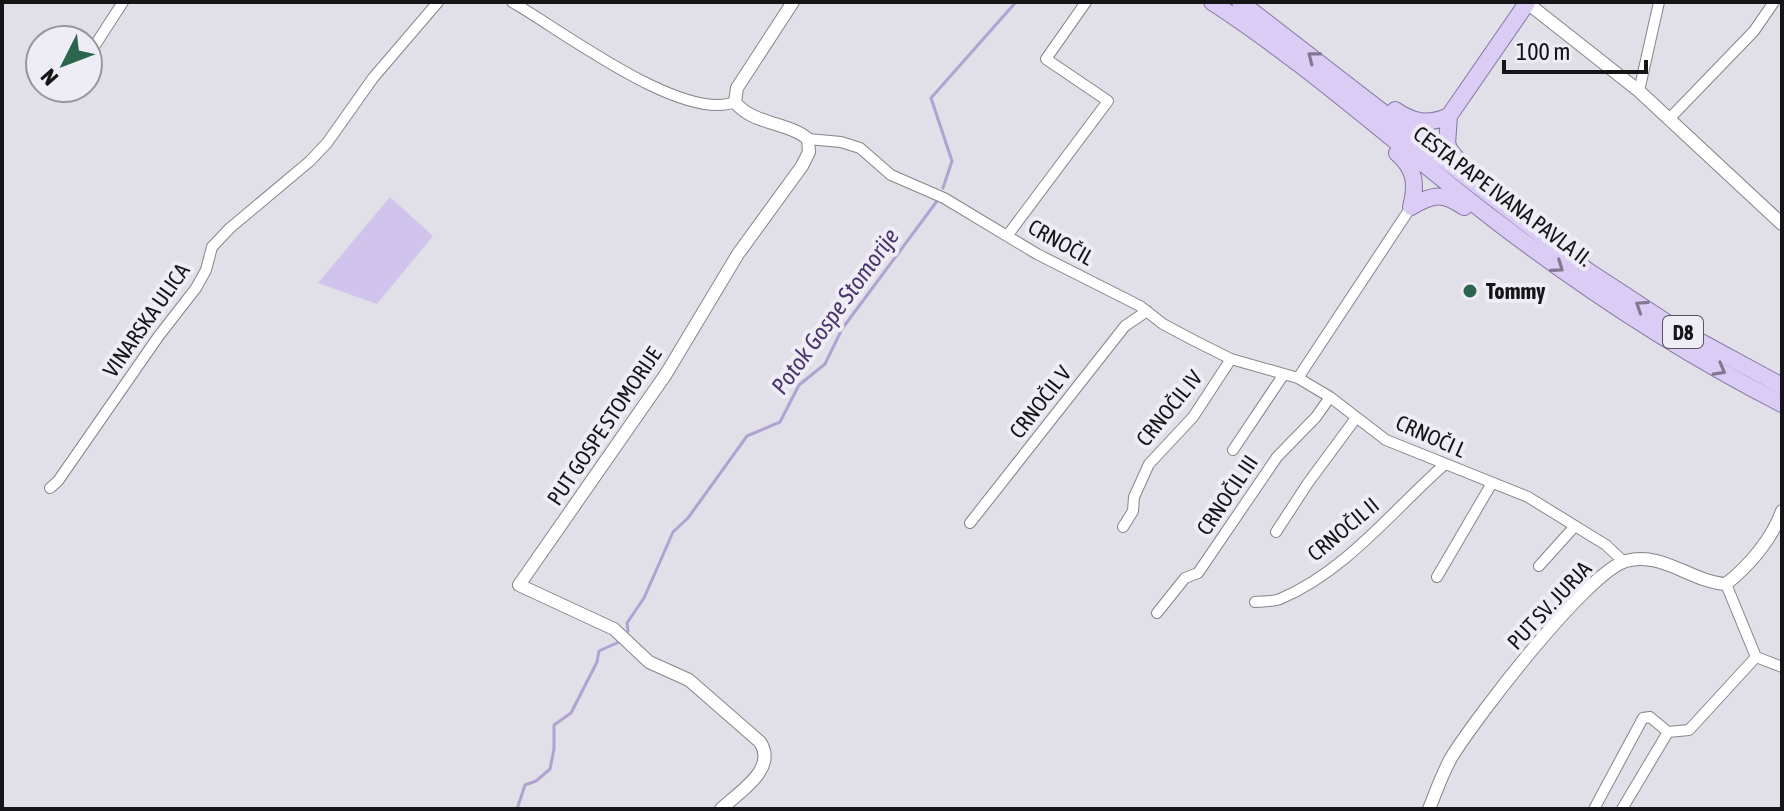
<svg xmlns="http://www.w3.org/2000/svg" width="1784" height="811" font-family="'Asap Condensed',sans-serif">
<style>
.green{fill:#d1c4ec}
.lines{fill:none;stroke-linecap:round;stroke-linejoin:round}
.stream{stroke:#b1a3d1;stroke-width:3}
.minor-casing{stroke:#86848b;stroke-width:12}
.tertiary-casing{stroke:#86848b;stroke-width:14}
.primary-casing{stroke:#8576a3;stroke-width:18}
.minor{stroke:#fff;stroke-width:10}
.tertiary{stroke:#fff;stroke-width:12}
.primary{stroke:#daccf5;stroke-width:16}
.oneway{stroke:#817991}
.poi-dot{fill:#2b654e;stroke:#eeecf4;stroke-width:3}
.labels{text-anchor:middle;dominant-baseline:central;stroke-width:8;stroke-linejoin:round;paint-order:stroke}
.shield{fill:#eeecf4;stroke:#565559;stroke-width:2}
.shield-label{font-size:20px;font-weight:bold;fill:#151417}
.street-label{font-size:22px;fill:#151417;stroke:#eeecf4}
.poi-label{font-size:22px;font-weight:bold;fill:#151417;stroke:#eeecf4;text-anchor:start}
.water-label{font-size:24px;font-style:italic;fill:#4b356f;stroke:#eeecf4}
</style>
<rect width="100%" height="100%" fill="#e1dfe7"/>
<path class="green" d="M390,197L433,236L377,304L318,283Z"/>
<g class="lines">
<path class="stream" d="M943,188L952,161L931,98L1016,2
M628,631L627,623L644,598L673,532L688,518L747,436L780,422L799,385L825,364L842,329L937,201
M517,809L525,785L536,781L550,769L554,749V725L571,713L597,662L599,651L619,642"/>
<defs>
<path id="minor" d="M512,2C560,29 682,123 735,102
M88,56L123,2
M1639,91L1659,2
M62,92L66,88
M1670,118L1754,31L1774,2
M808,139L841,142L860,148L891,175L944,198L1037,254L1140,306L1163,324L1195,341L1231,359L1298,378L1330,397L1386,440L1528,497L1606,545L1624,562
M1007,236L1108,101L1046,59L1086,2
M1298,378L1411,207
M1233,450L1284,374
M50,488L58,481L158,337L196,288L206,270L212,247L230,228L310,161L327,143L373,78L438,2
M970,523L1125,326L1147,311
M1123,527L1133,511L1134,497L1149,464L1193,417L1231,359
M1276,532L1308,483L1356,418
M1539,566L1575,526
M1437,577L1492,483
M1726,584L1756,657L1782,667
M1255,602C1263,601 1273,602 1280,599C1346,571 1392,511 1444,465
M1157,613L1185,578L1198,573L1277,457L1316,417L1330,397
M1594,809L1643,718L1650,717L1668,732
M1622,809L1668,732L1689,730L1756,657"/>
<path id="tertiary" d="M1526,2L1639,91L1782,224
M721,809C739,792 778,769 760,742L689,680L649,662L614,629L519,585L666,374L738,254L802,166L809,152L808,139C788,122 751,124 735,102L737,88L793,2
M1429,809C1436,792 1442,774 1451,758C1474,720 1587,572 1626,561C1663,551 1691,582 1726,584C1749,566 1772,539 1782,511"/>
<path id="primary" d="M1212,2C1312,67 1401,149 1496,221C1586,290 1680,352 1782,404
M1240,2L1588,271L1675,328L1782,386
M1395,110C1414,123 1428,125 1449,116
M1397,153C1415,169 1417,183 1411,207
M1464,167L1451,152L1447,144L1449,116L1527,3
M1411,207C1432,194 1443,192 1464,207"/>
</defs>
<use href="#minor" class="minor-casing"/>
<use href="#tertiary" class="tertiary-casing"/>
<use href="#primary" class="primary-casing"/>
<use href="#minor" class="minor"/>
<use href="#tertiary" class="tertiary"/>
<use href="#primary" class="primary"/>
</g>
<defs><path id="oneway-chevron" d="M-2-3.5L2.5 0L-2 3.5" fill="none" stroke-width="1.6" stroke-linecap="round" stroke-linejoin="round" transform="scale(2)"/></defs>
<g class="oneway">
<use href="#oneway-chevron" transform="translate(1313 57) rotate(-142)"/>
<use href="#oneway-chevron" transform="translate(1558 267) rotate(35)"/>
<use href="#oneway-chevron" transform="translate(1641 306) rotate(-147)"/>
<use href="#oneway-chevron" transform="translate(1720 370) rotate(29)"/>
</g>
<circle class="poi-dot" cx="1470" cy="291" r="8"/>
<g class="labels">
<rect class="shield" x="1663" y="316" width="40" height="32" rx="6"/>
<g class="shield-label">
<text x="1683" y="332">D8</text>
</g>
<g class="street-label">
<text transform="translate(1503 196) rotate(37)">CESTA PAPE IVANA PAVLA II.</text>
<text transform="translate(1061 242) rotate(29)">CRNOČIL</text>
<text transform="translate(146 320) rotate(-55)">VINARSKA ULICA</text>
<text transform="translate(1040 402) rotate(-52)">CRNOČIL V</text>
<text transform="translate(1169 408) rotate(-51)">CRNOČIL IV</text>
<text transform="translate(604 426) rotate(-56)">PUT GOSPE STOMORIJE</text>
<text transform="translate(1431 436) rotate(24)">CRNOČI L</text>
<text transform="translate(1227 495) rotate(-56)">CRNOČIL III</text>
<text transform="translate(1343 529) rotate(-40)">CRNOČIL II</text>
<text transform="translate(1549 605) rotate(-47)">PUT SV. JURJA</text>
</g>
<g class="poi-label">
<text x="1486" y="291">Tommy</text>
</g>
<g class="water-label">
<text transform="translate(835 311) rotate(-54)">Potok Gospe Stomorije</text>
</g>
</g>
<rect width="1784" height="811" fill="none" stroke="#151417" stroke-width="8"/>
<g transform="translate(64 64) rotate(228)"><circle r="38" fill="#eeecf4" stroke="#97969c" stroke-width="2"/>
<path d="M0-6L14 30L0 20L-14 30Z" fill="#2b654e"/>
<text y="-12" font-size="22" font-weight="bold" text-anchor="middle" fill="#151417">N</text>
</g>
<path d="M1504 60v12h142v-12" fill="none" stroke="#151417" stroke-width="4"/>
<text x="1516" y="60" font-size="24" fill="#151417" stroke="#eeecf4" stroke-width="6" paint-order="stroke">100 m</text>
</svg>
